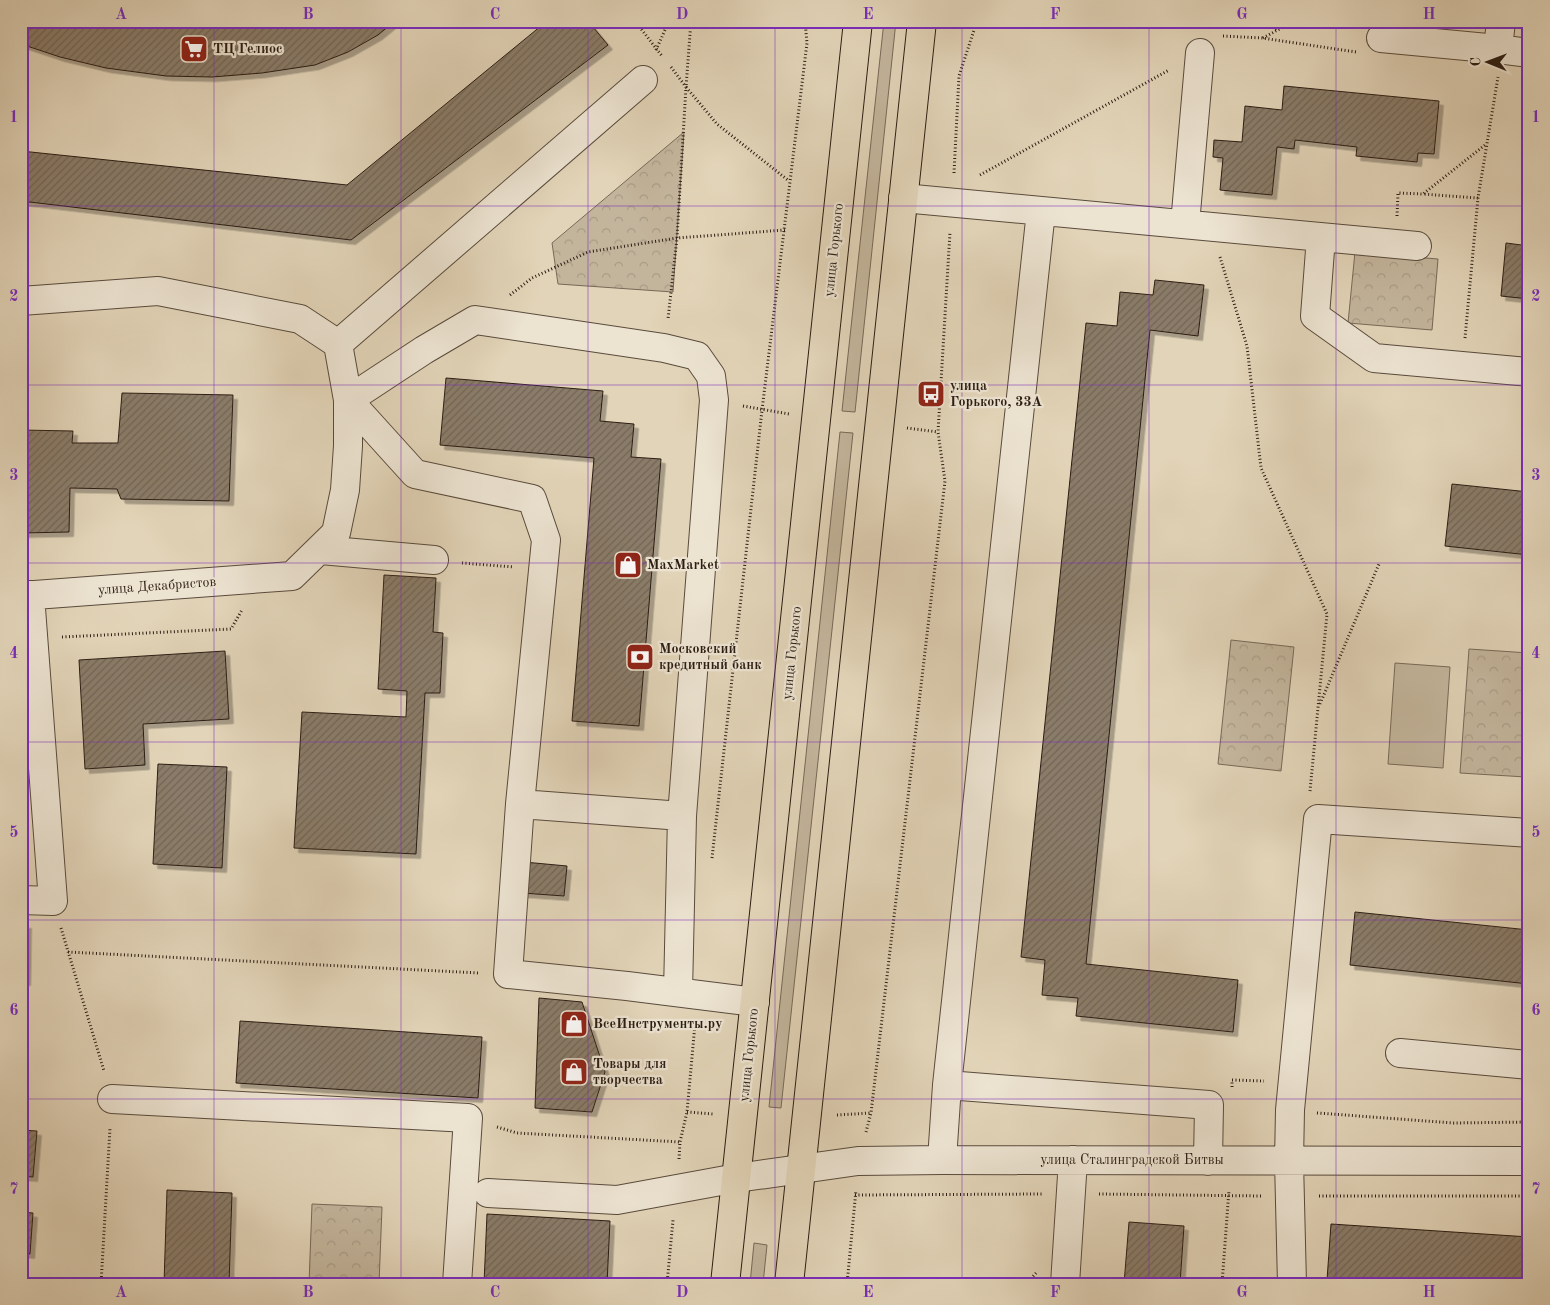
<svg xmlns="http://www.w3.org/2000/svg" width="1550" height="1305" font-family="'Old Standard TT',serif">
<style>
.grass{fill:#c3b59c;stroke:#776958}
.park{fill:url(#park-crowns);stroke:#776958}
.building{fill:url(#building-hatch);stroke:#2b1d13;filter:url(#shadow)}
.lines{fill:none;stroke-linecap:round;stroke-linejoin:round}
.minor-casing{stroke:#594b3c;stroke-width:30}
.major-casing{stroke:#2b1d13;stroke-width:30}
.path{stroke:#2b1d13;stroke-width:3;stroke-dasharray:1 2.5;stroke-linecap:butt}
.minor{stroke:#ece3d1;stroke-width:28}
.major{stroke:#e2d4b8;stroke-width:28}
.grid{fill:none;stroke:#7b2cbf;stroke-width:1;stroke-opacity:0.55}
.labels{text-anchor:middle;dominant-baseline:central;stroke-width:4.5;stroke-linejoin:round;paint-order:stroke}
.poi-label{font-size:14px;font-weight:bold;fill:#2b1d13;stroke:#ece3d1;text-anchor:start}
.street-label{font-size:14px;fill:#2b1d13;stroke:#ece3d1}
.neatline{fill:none;stroke:#7b2cbf;stroke-width:2}
.grid-label{font-size:16px;text-anchor:middle;font-weight:bold;fill:#7b2cbf}
</style>
<defs>
<pattern id="park-crowns" width="20" height="18" patternUnits="userSpaceOnUse" patternTransform="scale(1.25)"><rect width="20" height="18" fill="#c3b59c"/><path d="M2 6a3 3 0 1 1 6 0M12 15a3 3 0 1 1 6 0" fill="none" stroke="#a89b86"/></pattern>
<pattern id="building-hatch" width="6" height="6" patternUnits="userSpaceOnUse" patternTransform="scale(1.25)"><rect width="6" height="6" fill="#8a7c69"/><path d="M-1 1l2-2M0 6l6-6M5 7l2-2" fill="none" stroke="#716555"/></pattern>
<filter id="shadow"><feDropShadow dx="4.5" dy="4.5" stdDeviation="0" flood-color="#0004"/></filter>
</defs>
<rect width="100%" height="100%" fill="#e2d4b8"/>
<filter id="stains"><feTurbulence type="fractalNoise" baseFrequency=".004" numOctaves="4"/><feColorMatrix values="0 0 0 0 .2 0 0 0 0 .09 0 0 0 0 .02 0 0 0 .5 -.17"/></filter>
<radialGradient id="worn" r=".72"><stop offset=".6" stop-color="#630" stop-opacity="0"/><stop offset="1" stop-color="#630" stop-opacity=".3"/></radialGradient>
<path class="grass" d="M884,21H896L855,412L842,411Z
M840,432L853,433L781,1108L769,1107Z
M1395,663L1450,667L1443,768L1388,764Z
M754,1243L767,1245L763,1284H750Z"/>
<path class="park" d="M684,132L673,292L558,284L552,243Z
M1355,252L1438,259L1432,330L1348,323Z
M1231,640L1294,647L1281,771L1218,764Z
M1469,649L1529,653V739L1526,777L1460,773Z
M312,1204L382,1207L379,1284H309Z"/>
<path class="building" d="M21,21H395L378,35L348,52L315,65L262,73L212,77L166,76L106,68L60,57L21,44Z
M547,21H588L608,45L351,240L21,201V151L347,185Z
M1284,86L1439,101L1434,154L1418,153L1417,162L1356,156L1357,147L1295,140L1294,149L1277,147L1272,195L1220,190L1223,158L1213,157L1214,140L1242,142L1245,106L1282,110Z
M1506,243L1529,246V299L1501,296Z
M1155,280L1204,285L1198,336L1150,330L1086,964L1238,980L1233,1032L1076,1016L1078,998L1042,995L1045,960L1021,957L1086,323L1117,326L1120,292L1153,295Z
M446,378L603,391L600,421L634,424L631,457L661,459L639,726L572,721L594,458L440,445Z
M122,393L233,395L229,501L121,499L117,489L70,488L69,532L21,533V430L73,431L72,443H118Z
M1452,484L1529,492V555L1445,546Z
M384,575L436,578L433,632L443,633L440,693H425L416,854L294,848L302,712L406,717L407,691L378,689Z
M225,651L229,719L143,724L145,765L85,769L79,660Z
M158,764L227,767L222,868L153,864Z
M524,862L567,866L564,896L522,893Z
M1355,912L1529,930V984L1350,965Z
M21,924H27L26,981H21Z
M539,998L582,1002L605,1072L592,1112L535,1108Z
M240,1021L482,1037L478,1098L236,1083Z
M21,1130L37,1131L33,1177L21,1176Z
M167,1190L232,1193L229,1284H164Z
M21,1212L33,1213L30,1254L21,1253Z
M487,1214L610,1221L607,1284H484Z
M1129,1222L1184,1226L1180,1284H1124Z
M1331,1224L1529,1237V1284H1391L1327,1280Z"/>
<g class="lines">
<defs>
<path id="minor" d="M1381,38L1498,49L1501,21
M1498,49L1529,53
M903,198L1417,246
M1185,224L1200,53
M1321,237L1315,316L1374,358L1529,372
M21,301L158,291L300,319L338,344L348,400V446L345,490L336,533L292,576L21,596
M338,344L643,80
M321,550L434,560
M520,804L682,816L714,400L711,376L697,356L664,348L475,320L424,350L348,400L415,474L532,499L546,540L520,804L508,974L627,986L755,1002
M21,900L53,901L30,595
M678,992L682,816
M1400,1053L1529,1065
M947,1085L1209,1105L1208,1161
M112,1099L468,1118L457,1284
M942,1160L947,1085L1041,211
M488,1193L617,1200L737,1178L858,1161L942,1160L1529,1161
M1065,1284L1073,1160
M1292,1284L1289,1161L1290,1110L1318,819L1529,833"/>
<path id="major" d="M725,1284L858,21
M789,1284L922,21"/>
</defs>
<use href="#minor" class="minor-casing"/>
<use href="#major" class="major-casing"/>
<path class="path" d="M635,21L662,56
M691,21L686,87L717,124L789,181
M1275,29L1286,21
M1223,36L1262,38L1356,52
M1263,38L1294,21
M656,50L669,21
M671,67L686,87L677,238L785,230
M954,173L959,76L977,21
M980,175L1169,70
M1478,198L1423,194L1485,145
M1397,216L1398,193L1423,194
M1220,257L1247,346L1261,468L1327,614L1310,791
M510,295L532,278L588,252L677,238L668,319
M1465,338L1478,198L1498,77
M743,406L789,414
M907,428L938,432
M462,563L514,567
M62,637L231,629L242,610
M1320,704L1379,564
M712,858L762,410L807,43L805,21
M61,928L104,1071
M68,952L479,973
M1232,1087V1080L1264,1081
M687,1112L713,1114
M1317,1113L1454,1123L1529,1122
M837,1115L871,1113
M497,1127L517,1133L680,1142
M866,1132L871,1113L945,481L938,432L950,232
M679,1159L680,1142L687,1112L695,1024
M1099,1194L1261,1196
M855,1195L1043,1194
M1319,1196H1529
M101,1284L110,1128
M667,1284L673,1220
M847,1284L856,1190
M1026,1284L1036,1273
M1222,1284L1229,1190"/>
<use href="#minor" class="minor"/>
<use href="#major" class="major"/>
</g>
<path class="grid" d="M214,21V1284M401,21V1284M588,21V1284M775,21V1284M962,21V1284M1149,21V1284M1336,21V1284M21,206H1529M21,385H1529M21,563H1529M21,742H1529M21,920H1529M21,1099H1529"/>
<defs>
<symbol id="supermarket-square" viewBox="-11 -11 22 22"><rect x="-9" y="-9" width="18" height="18" rx="4" fill="#8f2418" stroke="#ece3d1"/><path d="M-6-5.5h2.5l.6 2H6L4.5 2H-2.5L-4.4-4H-6ZM-1.5 3.2a1.3 1.3 0 1 0 .1 0ZM3 3.2a1.3 1.3 0 1 0 .1 0Z" fill="#fff"/></symbol>
<symbol id="bus-square" viewBox="-11 -11 22 22"><rect x="-9" y="-9" width="18" height="18" rx="4" fill="#8f2418" stroke="#ece3d1"/><path d="M-5-6H5V4H4V6H2V4H-2V6H-4V4H-5ZM-3.5-4V0h7V-4ZM-3.5 1.2v1.5H-2V1.2ZM2 1.2v1.5H3.5V1.2Z" fill="#fff"/></symbol>
<symbol id="shop-square" viewBox="-11 -11 22 22"><rect x="-9" y="-9" width="18" height="18" rx="4" fill="#8f2418" stroke="#ece3d1"/><path d="M-5-2.5h2.3a2.7 3.5 0 0 1 5.4 0H5L5.5 6h-11ZM-1.5-2.5h3a1.5 2.3 0 0 0-3 0Z" fill="#fff"/></symbol>
<symbol id="bank-square" viewBox="-11 -11 22 22"><rect x="-9" y="-9" width="18" height="18" rx="4" fill="#8f2418" stroke="#ece3d1"/><path d="M-6-4H6V4H-6ZM0-2.3a2.3 2.3 0 1 0 0 4.6a2.3 2.3 0 1 0 0-4.6Z" fill="#fff"/></symbol>
</defs>
<g fill-rule="evenodd">
<use href="#supermarket-square" x="178" y="33" width="32" height="32"/>
<use href="#bus-square" x="915" y="378" width="32" height="32"/>
<use href="#shop-square" x="612" y="549" width="32" height="32"/>
<use href="#bank-square" x="624" y="641" width="32" height="32"/>
<use href="#shop-square" x="558" y="1008" width="32" height="32"/>
<use href="#shop-square" x="558" y="1056" width="32" height="32"/>
</g>
<g class="labels">
<g class="poi-label">
<text x="213" y="49">ТЦ Гелиос</text>
<text x="950" y="386">улица<tspan x="950" dy="16">Горького, 33А</tspan></text>
<text x="647" y="565">MaxMarket</text>
<text x="659" y="649">Московский<tspan x="659" dy="16">кредитный банк</tspan></text>
<text x="593" y="1024">ВсеИнструменты.ру</text>
<text x="593" y="1064">Товары для<tspan x="593" dy="16">творчества</tspan></text>
</g>
<g class="street-label">
<text transform="translate(834 250) rotate(-84)">улица Горького</text>
<text transform="translate(157 586) rotate(-4)">улица Декабристов</text>
<text transform="translate(792 653) rotate(-84)">улица Горького</text>
<text transform="translate(749 1055) rotate(-84)">улица Горького</text>
<text x="1132" y="1160">улица Сталинградской Битвы</text>
</g>
</g>
<rect width="1550" height="1305" fill="none" stroke="#e2d4b8" stroke-width="55"/>
<g transform="translate(1488 62) rotate(271)" stroke="#ece3d1" stroke-width="4" paint-order="stroke">
<path d="M0-4L9 19L0 12L-9 19Z" fill="#2b1d13"/>
<text y="-8" font-size="14" font-weight="bold" text-anchor="middle" fill="#2b1d13">С</text>
</g>
<rect x="28" y="28" width="1494" height="1250" class="neatline"/>
<g class="grid-label">
<text x="121" y="19">A</text>
<text x="308" y="19">B</text>
<text x="495" y="19">C</text>
<text x="682" y="19">D</text>
<text x="868" y="19">E</text>
<text x="1055" y="19">F</text>
<text x="1242" y="19">G</text>
<text x="1429" y="19">H</text>
<text x="14" y="122">1</text>
<text x="1536" y="122">1</text>
<text x="14" y="301">2</text>
<text x="1536" y="301">2</text>
<text x="14" y="480">3</text>
<text x="1536" y="480">3</text>
<text x="14" y="658">4</text>
<text x="1536" y="658">4</text>
<text x="14" y="837">5</text>
<text x="1536" y="837">5</text>
<text x="14" y="1015">6</text>
<text x="1536" y="1015">6</text>
<text x="14" y="1194">7</text>
<text x="1536" y="1194">7</text>
<text x="121" y="1297">A</text>
<text x="308" y="1297">B</text>
<text x="495" y="1297">C</text>
<text x="682" y="1297">D</text>
<text x="868" y="1297">E</text>
<text x="1055" y="1297">F</text>
<text x="1242" y="1297">G</text>
<text x="1429" y="1297">H</text>
</g>
<rect width="100%" height="100%" filter="url(#stains)"/>
<rect width="100%" height="100%" fill="url(#worn)"/>
</svg>
